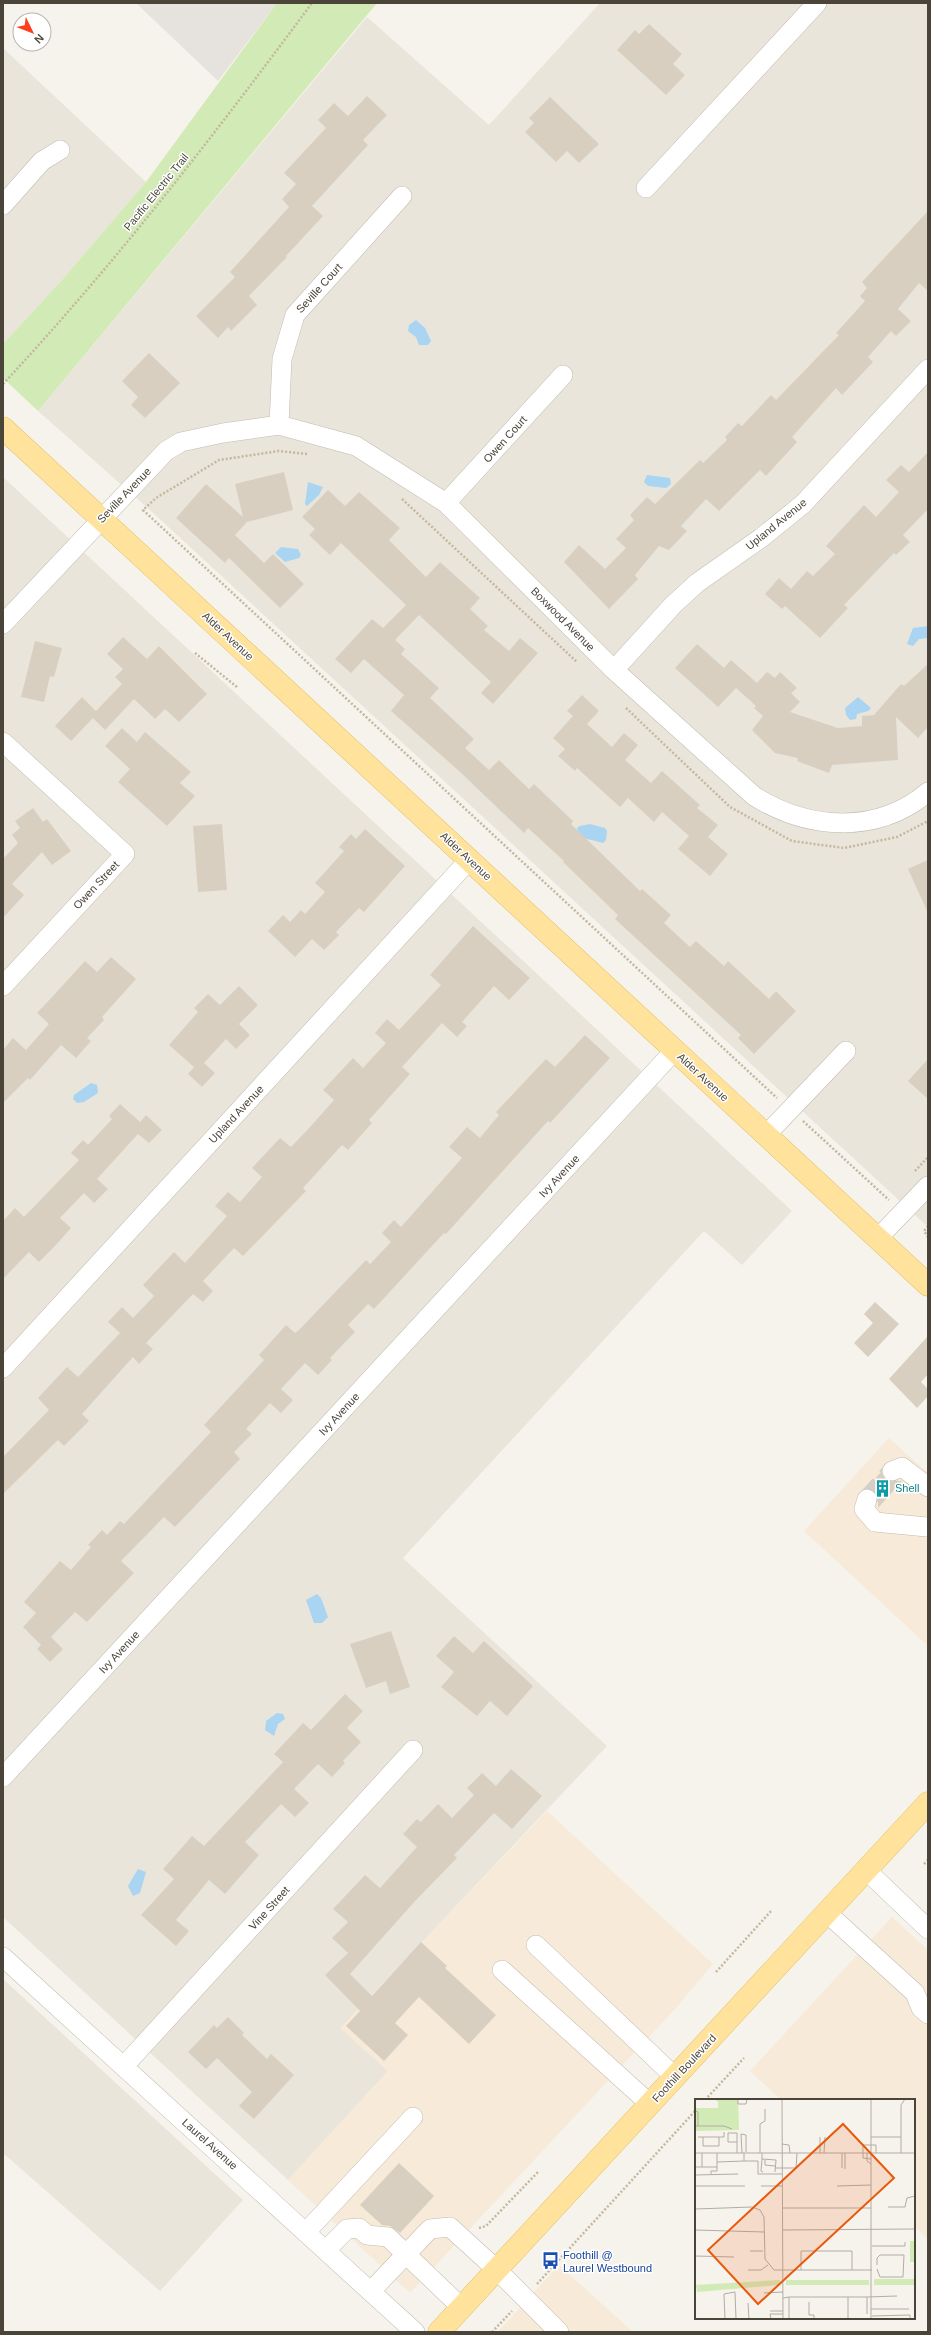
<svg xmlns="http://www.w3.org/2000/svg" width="931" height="2335" font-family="Helvetica,sans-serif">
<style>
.residential{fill:#eae5da}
.commercial{fill:#f7ead8}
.industrial{fill:#e6e2dd}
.green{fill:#d2eab5}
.water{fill:#a9d4f2}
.building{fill:#d8cfc1}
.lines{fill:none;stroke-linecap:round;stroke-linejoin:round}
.minor-tunnel{stroke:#d4d0c8;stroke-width:19;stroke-dasharray:19 10;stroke-linecap:butt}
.minor-casing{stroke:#c2bbae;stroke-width:20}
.major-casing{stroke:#e6c16a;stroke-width:23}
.path{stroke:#c4b79f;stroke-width:2.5;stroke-dasharray:2 2;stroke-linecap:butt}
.minor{stroke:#fff;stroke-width:19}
.major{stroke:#ffe39c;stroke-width:22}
.labels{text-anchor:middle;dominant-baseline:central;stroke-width:3;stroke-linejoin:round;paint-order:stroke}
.street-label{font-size:11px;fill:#4b4439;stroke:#fff}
.culture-label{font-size:11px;fill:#0d838f;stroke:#fff;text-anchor:start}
.transit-label{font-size:11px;fill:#164399;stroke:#fff;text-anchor:start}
.inset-road{fill:none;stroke:#b2ada4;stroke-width:1}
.view{fill:#e8590c;fill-opacity:0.15;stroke:#e8590c;stroke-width:2}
.inset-edge{fill:none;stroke:#4b4439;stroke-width:2}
</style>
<rect width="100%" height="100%" fill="#f6f3ec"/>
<path class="residential" d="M600,3H928V1227L151,511L38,411L367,17L489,125Z
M3,48L146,182L62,280L3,344Z
M3,477L792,1211L742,1265L704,1231L403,1558L607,1746L341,2028L388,2071L288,2180L3,1917Z
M3,1979L243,2200L160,2291L3,2153Z"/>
<path class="commercial" d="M889,1438L928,1473V1646L804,1531Z
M547,1811L713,1964L675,2009L410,2293L288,2180L388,2071L340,2028Z
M892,1917L928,1950V2239L914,2226V2100H781L750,2071Z
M559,2265L633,2332H498Z"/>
<path class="industrial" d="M136,3H277L218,81Z"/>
<path class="green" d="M277,3H377L38,411L3,378V344L62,280L146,182Z"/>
<path class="water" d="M416,320L425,328L431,341L428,345H419L416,337L408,331L409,325Z
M647,475L670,478L671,484L666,488L648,486L644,482Z
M308,482L323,487L319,495L307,506L305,504Z
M281,547L298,549L301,555L299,558L285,562L275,553Z
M928,626V638L919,639L913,646L907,644L913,628Z
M858,697L871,708L868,711L857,714L856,719L850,720L846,715L845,708Z
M590,824L605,828L607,831L606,840L603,843L580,837L577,828L580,826Z
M91,1083L97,1085L98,1093L84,1102L77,1103L73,1099L74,1095Z
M317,1594L321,1598L328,1617L322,1623H314L306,1600Z
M277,1713L283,1714L285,1719L278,1724L274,1736L265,1730L266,1721Z
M138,1869L146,1872L140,1893L133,1896L128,1886Z"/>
<path class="building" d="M649,24L682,54L673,64L685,75L666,95L617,50L635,30L639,34Z
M367,96L387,115L363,140L368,145L312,206L323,216L286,256L287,257L249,296L257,305L231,331L228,327L218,338L196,316L235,277L230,272L289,207L282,199L296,184L284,173L326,128L318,120L334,103L348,116Z
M550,97L599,144L579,163L567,151L556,162L525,132L534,123L529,118Z
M928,211V291L919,283L898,309L911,321L896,336L891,331L868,357L873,362L842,395L836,388L792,437L797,442L766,476L760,470L719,511L706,499L681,526L687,531L669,550L659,546L635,575L638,579L609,609L564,562L579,545L605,569L626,548L616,539L634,520L630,515L647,497L655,504L700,460L703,463L727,440L725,437L738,423L742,426L771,395L776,400L839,335L836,333L865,301L860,296L867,288L862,282Z
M149,353L180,383L145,418L131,405L138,397L122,381Z
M928,452V509L903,535L910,542L896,555L894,553L844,605L848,608L820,638L785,606L782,609L765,594L779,578L791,589L807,571L813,576L835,554L826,546L864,505L876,517L899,492L886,480L901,465L909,472Z
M284,472L293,510L247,522L235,535L264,563L273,554L304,584L280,608L229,558L225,563L176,518L206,484L243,517L235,484Z
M328,490L345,506L359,492L400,528L389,540L426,577L440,562L480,598L470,609L488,626L484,630L509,651L520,638L538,653L493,704L481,693L491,682L419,615L395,640L405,649L401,654L439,688L430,698L474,739L465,748L489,770L499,760L529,789L534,784L573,821L571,824L640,891L642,889L671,915L664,923L690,947L696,941L724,966L728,961L769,999L776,991L796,1011L754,1054L738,1038L741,1035L615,919L618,915L563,862L564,861L528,828L524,833L458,770L391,711L404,695L364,659L351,673L335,659L372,619L383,628L406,605L341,543L330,555L309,535L315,529L302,517Z
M123,637L147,659L159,646L207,694L179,722L165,709L155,719L134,699L105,730L93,718L71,741L55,726L82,697L96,711L122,684L115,677L123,669L107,654Z
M35,641L62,648L54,677L50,676L44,702L21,697Z
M697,644L724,668L731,660L757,683L767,672L775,678L780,672L797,688L791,693L800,702L790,712L838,728L862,726V716L874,715L901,684L904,686L928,664V727L918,738L896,717L898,760L832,765L829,773L797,761L798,758L775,753L752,730L763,716L754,708L756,706L736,688L718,707L675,668Z
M582,695L599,711L587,724L612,747L624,733L638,745L625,760L651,783L662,771L700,805L697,808L718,825L708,837L728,854L710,876L678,849L689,836L662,812L654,822L628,798L620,807L577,768L575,771L558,756L565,749L553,738L573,716L567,711Z
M122,728L137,742L145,732L191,772L180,783L195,796L167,826L118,782L130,769L105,746Z
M33,808L43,822L47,819L71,851L52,865L42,852L12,884L24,895L3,918V859L18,843L12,835L20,828L15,821Z
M222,824L227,890L198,892L193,826Z
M365,829L405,866L364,912L359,908L336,932L339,935L324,950L312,939L295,957L268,931L283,915L290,922L301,910L305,914L325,892L315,883L344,851L339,847L351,834L356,839Z
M928,860V913L908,869Z
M473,926L530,978L509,1000L494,986L462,1022L467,1026L457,1037L442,1023L402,1067L410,1074L369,1120L372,1123L348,1150L342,1145L303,1188L306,1191L243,1256L234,1248L203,1281L213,1291L203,1302L193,1294L146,1343L153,1349L139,1364L133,1357L82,1414L89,1421L64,1446L58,1440L3,1494V1457L49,1410L38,1398L67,1367L78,1377L120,1333L108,1322L122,1307L133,1318L154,1296L143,1285L174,1252L185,1263L227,1216L215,1206L228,1192L240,1202L262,1177L252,1168L280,1138L291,1147L311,1126L334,1100L323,1090L353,1058L363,1068L386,1043L375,1033L387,1019L399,1030L441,985L430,975Z
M111,957L136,979L102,1017L104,1020L87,1038L91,1041L76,1058L61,1045L30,1080L28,1078L3,1103V1050L13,1038L26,1050L49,1024L37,1013L53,996L85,961L97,972Z
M239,986L258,1005L239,1024L250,1035L236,1049L226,1039L204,1063L215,1073L202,1087L188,1074L194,1067L169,1045L198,1012L194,1008L208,994L220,1005Z
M585,1035L610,1058L550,1123L548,1121L446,1234L444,1233L374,1309L368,1304L348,1325L355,1332L330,1358L332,1360L318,1375L305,1363L281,1389L293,1400L281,1413L270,1403L246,1429L252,1434L234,1452L240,1459L175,1527L164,1517L121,1561L134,1573L87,1622L75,1612L51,1637L63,1649L50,1662L37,1649L41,1645L23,1627L36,1613L24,1602L60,1561L71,1570L91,1547L88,1545L102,1530L107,1535L120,1521L124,1524L211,1432L204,1425L264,1360L259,1355L286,1325L295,1333L299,1330L366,1260L370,1264L391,1242L382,1233L394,1220L401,1227L462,1158L449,1147L467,1127L480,1138L499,1115L496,1112L546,1059L555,1067Z
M928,1059V1099L908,1081Z
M120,1104L140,1122L146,1115L162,1130L149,1143L138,1134L97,1179L108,1189L94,1203L84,1193L60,1218L71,1228L55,1246L39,1262L29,1252L3,1279V1221L15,1208L24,1217L79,1160L71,1153L83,1140L88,1145L112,1119L109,1116Z
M875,1302L899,1324L868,1357L854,1343L873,1323L864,1314Z
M928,1336V1374L921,1382L928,1389V1396L917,1408L889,1379Z
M881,1472L886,1480L902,1481L878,1508V1497L875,1492L867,1488Z
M391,1631L410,1687L390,1694L386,1681L366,1688L350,1644Z
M454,1636L473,1653L484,1641L533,1686L507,1716L490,1701L477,1716L441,1687L454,1672L436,1656Z
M345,1694L363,1711L347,1728L361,1742L343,1761L345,1763L332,1777L318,1764L294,1789L309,1803L295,1817L281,1804L245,1842L259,1855L225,1894L209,1880L176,1920L189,1931L176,1946L141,1915L174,1879L163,1869L192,1836L204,1846L283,1762L274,1754L303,1723L311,1730Z
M511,1769L542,1796L512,1829L494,1813L454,1855L457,1858L416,1900L350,1974L372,1996L421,1942L447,1966L445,1968L496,2015L469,2044L419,1997L395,2023L408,2035L384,2061L346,2026L360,2011L325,1975L348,1953L332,1938L348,1922L333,1909L365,1875L380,1888L417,1847L403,1834L417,1819L421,1822L438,1804L452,1818L474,1795L467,1788L482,1773L496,1786Z
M228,2017L244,2033L242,2035L267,2059L271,2054L294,2075L254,2119L239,2106L252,2092L217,2058L206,2069L188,2052L214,2025L217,2028Z
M399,2163L434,2196L400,2233L390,2226L382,2225L360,2205Z"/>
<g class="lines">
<path class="minor-tunnel" d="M867,1499L892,1471"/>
<defs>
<path id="minor" d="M646,188L817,3
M3,205L42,161L60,150
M279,425L282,359L295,315L402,196
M446,503L563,375
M3,624L166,451L181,442L223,433L279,425L356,446L446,503L614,670L754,796C808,830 877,835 928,792
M614,670L673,605L697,583L761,538L803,504L928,369
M3,742L125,854L3,986
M766,1135L846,1051
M878,1238L928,1186
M3,1368L469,860
M892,1471L902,1467L928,1487
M867,1499L864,1509L875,1522L927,1527
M3,1777L675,1050
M866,1870L928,1929
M827,1913L915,1993L921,2008L928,2014
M536,1945L675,2077
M3,1957L415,2332
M502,1970L650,2104
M124,2066L413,1750
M306,2232L413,2117
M326,2250L347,2229L359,2228L367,2235L388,2237L462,2308
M371,2291L430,2229L450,2227L497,2270L559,2332"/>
<path id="major" d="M3,428L928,1285
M439,2332L928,1803"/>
</defs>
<use href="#minor" class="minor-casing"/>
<use href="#major" class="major-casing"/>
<path class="path" d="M3,384C115,264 215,134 312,3
M307,454L279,451L219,460L156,498L143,510L777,1098
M402,499L577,662
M195,653L237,687
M626,708L730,807L792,841L844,848L897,837L928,821
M803,1121L889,1200
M915,1171L928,1157
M928,1226L924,1231L928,1237
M924,1864L928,1860
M716,1972L772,1910
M705,2100L744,2058
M479,2228L486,2226L538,2172
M537,2284L696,2110
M492,2332L512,2311"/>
<use href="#minor" class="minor"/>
<use href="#major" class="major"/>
</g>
<defs>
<symbol id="building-bare" viewBox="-9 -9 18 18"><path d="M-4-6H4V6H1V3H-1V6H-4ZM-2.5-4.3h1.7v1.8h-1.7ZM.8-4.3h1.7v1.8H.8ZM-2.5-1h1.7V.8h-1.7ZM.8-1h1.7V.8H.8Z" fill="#0f9aa8" stroke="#fff" stroke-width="2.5" paint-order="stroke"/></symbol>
<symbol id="bus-bare" viewBox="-9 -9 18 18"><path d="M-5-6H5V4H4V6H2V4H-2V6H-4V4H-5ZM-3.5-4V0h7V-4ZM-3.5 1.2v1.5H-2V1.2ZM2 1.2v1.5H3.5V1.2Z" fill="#1a4fb4" stroke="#fff" stroke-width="2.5" paint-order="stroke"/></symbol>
</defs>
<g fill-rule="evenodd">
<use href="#building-bare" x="870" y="1476" width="25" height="25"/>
<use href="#bus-bare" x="538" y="2248" width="25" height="25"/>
</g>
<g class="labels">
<g class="street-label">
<text transform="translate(156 192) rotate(-51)">Pacific Electric Trail</text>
<text transform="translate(319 288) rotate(-48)">Seville Court</text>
<text transform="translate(505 439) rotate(-48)">Owen Court</text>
<text transform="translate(124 495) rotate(-46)">Seville Avenue</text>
<text transform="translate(776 524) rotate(-39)">Upland Avenue</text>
<text transform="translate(563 619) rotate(45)">Boxwood Avenue</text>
<text transform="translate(228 636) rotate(43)">Alder Avenue</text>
<text transform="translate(466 856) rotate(43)">Alder Avenue</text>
<text transform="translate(96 885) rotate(-47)">Owen Street</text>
<text transform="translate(703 1077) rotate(43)">Alder Avenue</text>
<text transform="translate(236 1114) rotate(-47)">Upland Avenue</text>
<text transform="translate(559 1176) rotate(-47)">Ivy Avenue</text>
<text transform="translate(339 1414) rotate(-47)">Ivy Avenue</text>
<text transform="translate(119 1652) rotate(-47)">Ivy Avenue</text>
<text transform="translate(269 1908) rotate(-48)">Vine Street</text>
<text transform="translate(684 2068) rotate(-47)">Foothill Boulevard</text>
<text transform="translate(210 2144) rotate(42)">Laurel Avenue</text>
</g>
<g class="culture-label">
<text x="895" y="1488">Shell</text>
</g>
<g class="transit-label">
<text x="563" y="2255">Foothill @<tspan x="563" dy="13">Laurel Westbound</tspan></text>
</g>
</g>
<g transform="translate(695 2099)">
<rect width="220" height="220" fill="#f6f3ec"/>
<path d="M19,0H43L44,31L1,32V9H23V3ZM215,142H220V163H215ZM179,180H220V186H179ZM85,181V186L2,193L1,186ZM91,181H174V186H91Z" fill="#d2eab5"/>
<path class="inset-road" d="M43,0V5H51L52,0M87,0L88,220M176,0V220M0,12L3,13V27H0M3,27H29L37,30M3,38H29V33M8,38V47H24V38M125,38V54M176,38H206M42,43H33V34H42V54M87,45L94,46L95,54M0,54H220M7,54V68M47,54L46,35L51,36V53M65,54V25L70,22V10M67,54V60L81,61L80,73M129,54L130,38M150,54V70M172,54V62L176,65M206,54V6L210,0M67,60L66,72L68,73M176,60L168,59V46H181V54M70,61V66L80,67M49,62H63V75H87M22,63L49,62V54M0,68H22M80,69H101L102,54M147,69V54M16,75V72H22V54M0,76L43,75M0,87H50M66,87H88M142,87L176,86M193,108H210L212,99L220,97M88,109H176M0,110L57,108L65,111L69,118L70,160L79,171H177M0,131L69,133M88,131L220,130M177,147H210V143M55,152H68M0,157L39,158M182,166V159L185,156H209L208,178H185L182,170M53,171H66L73,166M106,171V152H157V171M69,194L88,193M94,198H153V220M153,198H172M88,199L94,198V220M114,203V216H119V220M53,204L54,220M176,210H214M75,212H88M172,215V198L202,197M177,217L215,216V220M30,220L29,195L40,193L41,220M76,220L75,215H88"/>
<path class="view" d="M148,25L199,79L63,205L13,151Z"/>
<rect width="220" height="220" class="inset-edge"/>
</g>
<rect width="931" height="2335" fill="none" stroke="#4b4439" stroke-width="8"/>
<g transform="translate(32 32) rotate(133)"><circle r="19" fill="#ffffff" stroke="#b7b4b0"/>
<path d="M0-3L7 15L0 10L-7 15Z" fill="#fc3f1d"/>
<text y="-6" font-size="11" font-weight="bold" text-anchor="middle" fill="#4b4439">N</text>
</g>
</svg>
